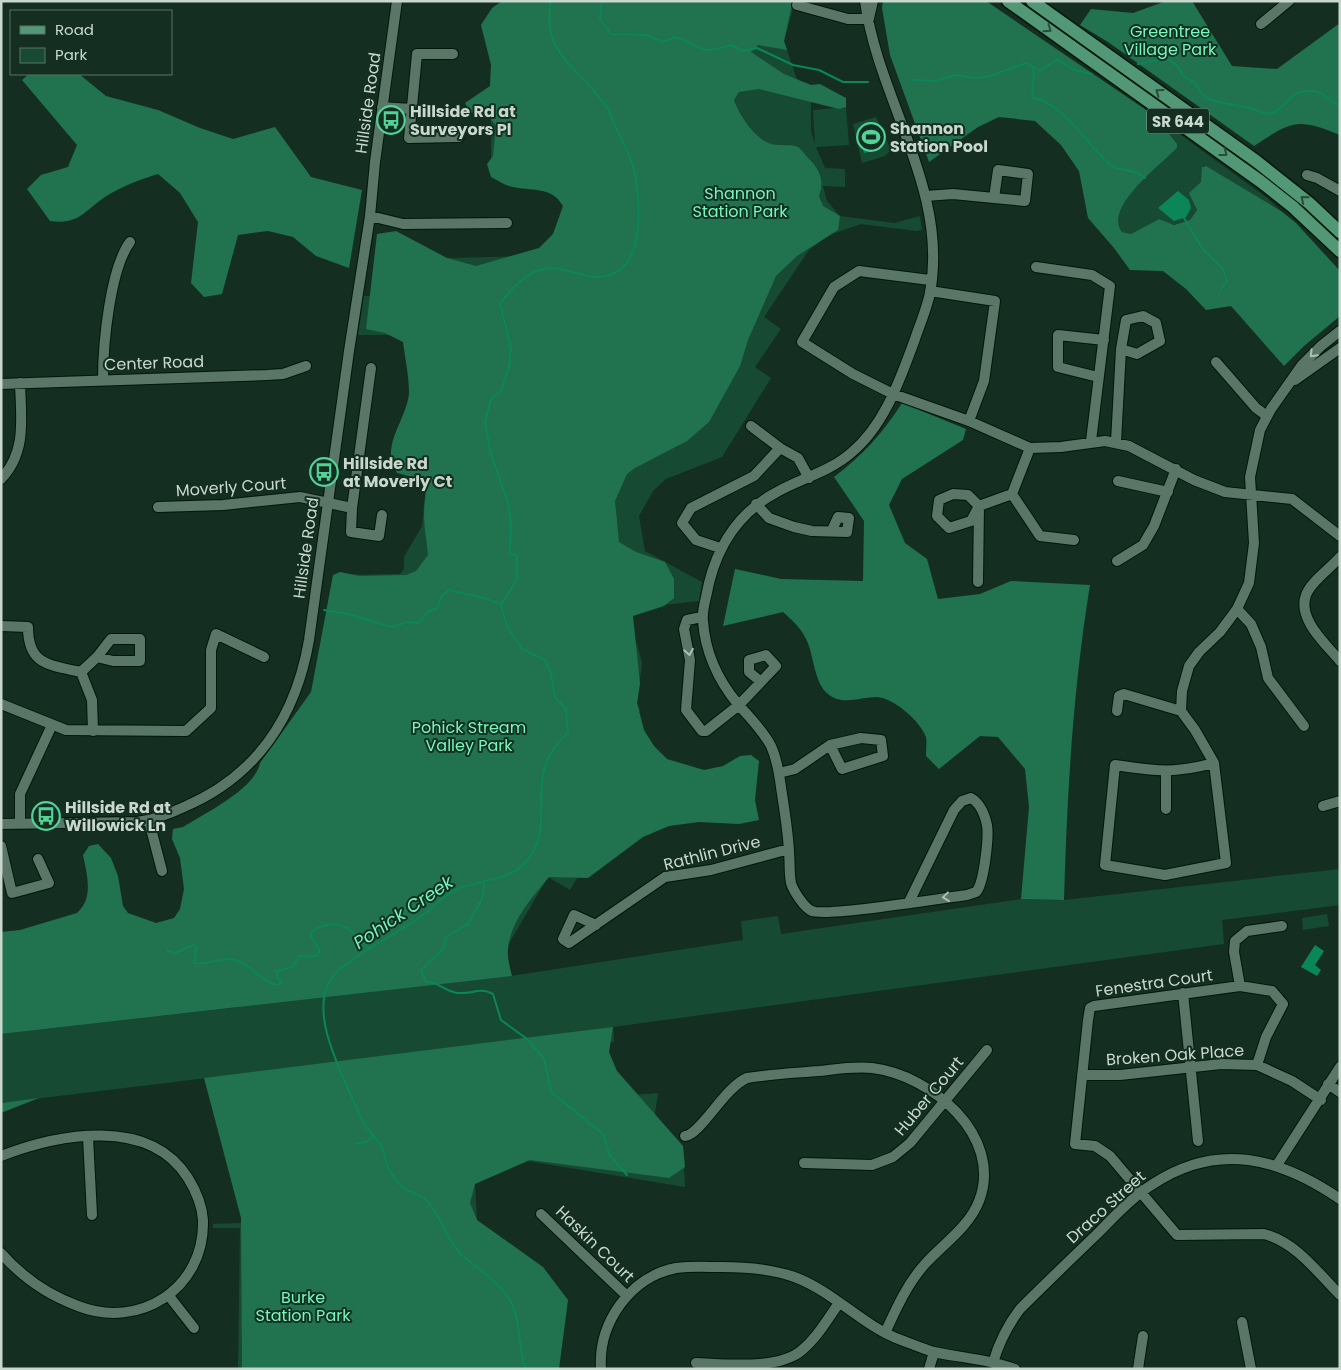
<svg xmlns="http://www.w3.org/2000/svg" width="1341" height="1370" font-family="Poppins,sans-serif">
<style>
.green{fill:#174a33}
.forest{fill:#21724f}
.water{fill:#0b8658}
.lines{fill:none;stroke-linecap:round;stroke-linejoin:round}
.stream{stroke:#0b8658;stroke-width:2}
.minor-casing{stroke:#00170b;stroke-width:12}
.major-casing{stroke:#00170b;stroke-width:15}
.minor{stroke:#597666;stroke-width:10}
.major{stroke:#529876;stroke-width:12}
.oneway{stroke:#274e3b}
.oneway2{stroke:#adc0b5}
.labels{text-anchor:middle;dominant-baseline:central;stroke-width:4;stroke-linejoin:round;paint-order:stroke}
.shield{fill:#142f21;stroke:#93a59b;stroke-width:1}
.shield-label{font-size:15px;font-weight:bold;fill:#c9d8cf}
.park-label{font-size:16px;fill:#73faba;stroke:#142f21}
.street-label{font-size:16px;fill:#c9d8cf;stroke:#142f21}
.poi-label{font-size:16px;font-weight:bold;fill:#c9d8cf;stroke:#142f21;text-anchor:start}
.water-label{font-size:18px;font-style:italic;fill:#70f8b7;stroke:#142f21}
</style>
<rect width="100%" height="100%" fill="#142f21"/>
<path class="green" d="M795,1L784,41L798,83L811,85V130L815,145L813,110L846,107L849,145L816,147L825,168L845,169V187L823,186L827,201L840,216L894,223L920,216L922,230L916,231L861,224L829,235L809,250L764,317L781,329L755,367L771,378L722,457L666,479L653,491L639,516L645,551L702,582L699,601L627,609L642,663L637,703L640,710L631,735L648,760L570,890L548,877L501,957L504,977L743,940L741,921L778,916L781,934L1021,899L1064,900L1340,869V905L1222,920L1224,944L613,1027L614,1042L585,1046L592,1098L658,1093L651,1140L683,1146L685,1187L473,1152L477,1220L553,1369H238L240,1228H213V1224L241,1223L240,1074L1,1103V1034L240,1007L195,822L258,779L314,688L333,575L400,574L404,569V557L422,526L425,493L420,430V335H358L364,296H371L376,260L573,255L566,175L491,177V98Z
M1155,116L1267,198L1281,211L1203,165L1201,182L1190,193L1197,210L1190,220L1173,225L1159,219L1131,234L1122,232C1103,207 1162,164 1177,148V144Z
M876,117L891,150L885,156L862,163L853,124Z
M1327,914L1329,926L1303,930L1302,918Z"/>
<path class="forest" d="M502,1H795L792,4L784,41L787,50L758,45L751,52L784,74L811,85L820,84L846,98V107L839,109L759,89L739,92L734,100C739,115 755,139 771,144C779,146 791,144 798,147C801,149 804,153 806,156C819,168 825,179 819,196L823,206L840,216L838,230L797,256L776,276L748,340L740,366L709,422L687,441L635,468L627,474L615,501L619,542L636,552L665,562L674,579V598L664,606L633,616L640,684L637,703L644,730L654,746L667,759L704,770L723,766L740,756L751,755L759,761L755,800L759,820L739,824L699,822L669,826L643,837L588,878L549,877C532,898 511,920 508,949C507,957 510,968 512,976L1,1034V932L20,930L77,913C94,898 87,875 83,855L89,846L98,844L111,858L118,876L123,906L128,913L156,923L174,918L180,909L184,889L180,858L172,839L173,829L183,827C205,813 255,789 260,763L311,692L333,575L340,572L360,576L406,575L416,571L428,555C427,542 424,529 424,516C424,484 437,483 397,473C379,446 407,420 409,393C409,376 405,358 403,342L385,333L366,329L377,234L396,231L447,258L476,266L539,248L553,234L563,206C551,185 530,192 509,186C503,184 497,180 491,177L487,164L493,156L496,126L490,118L470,112L465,103L490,86L491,65L481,25L492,8Z
M883,1H986L1155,116L1177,144V148C1162,164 1103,207 1122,232L1131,234L1159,219L1174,225L1190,220L1197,210L1189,193L1201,182L1202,167L1206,166L1281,211L1296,223L1340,271V316L1304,346L1284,366L1231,306L1206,310L1186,289L1163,271L1130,270L1114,248L1088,218L1079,171L1061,145L1035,121L999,117L978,127L929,162L890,55L882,8Z
M1166,1H1192L1232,66L1277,69L1340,23V135C1297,117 1292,121 1254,146L1108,42L1080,25L1091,9L1133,13Z
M29,74H79L106,96L158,110L200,128L233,139L275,127L311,177L362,190L349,268L316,256L293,237L268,231L238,235L222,294L204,297L191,283L198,222L180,193L158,174C141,179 123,186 108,195C84,210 81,225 50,221L27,189L41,175L68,167L77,145L22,80Z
M902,403L966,429L963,440L902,479L889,505L905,543L927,559L938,599L980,594L1011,581L1090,585C1073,689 1067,794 1064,900L1021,899L1029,807L1025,769L998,737L980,736L939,769L926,756C926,751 927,742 926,737C920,721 894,698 877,697C861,697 842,706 828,694C814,683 814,656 807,641C802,629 792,620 783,612L723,626L735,569L781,579L863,581L864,521L834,477C862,456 883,433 902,403Z
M613,1027L609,1052L617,1071L683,1146L685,1167L669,1178L530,1160L475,1184L470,1203L477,1220L543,1267L568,1300L559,1369H242L241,1218L204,1078Z
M39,1098L1,1113V1103Z"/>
<path class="water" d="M872,125L878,150L864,153L858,128Z
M1178,191L1189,200L1191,208L1186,217L1174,221L1158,208Z
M1315,945L1324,951L1315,965L1321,970L1317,976L1301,967Z"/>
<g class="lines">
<path class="stream" d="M602,1L600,19L611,34L646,35L663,42L675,37C705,47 697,56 731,45L743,51L757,48L793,65L819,70L843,82H868
M1138,64L1167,58L1176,65L1183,75L1195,83L1206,98C1222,105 1242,104 1259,111C1264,113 1269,115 1274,112C1291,103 1287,90 1314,91C1325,91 1328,103 1340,105
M1032,69L1034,73L1032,98C1060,100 1087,144 1107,162C1121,174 1130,166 1145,178
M911,80L934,81L956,75L976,78L990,76L1026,63L1040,71L1057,59L1074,70L1092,74
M1184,218L1202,248L1223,269L1227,281L1221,289
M324,610L348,614L392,627L407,622L418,623L430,610L437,609L441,597L449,590C459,593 495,599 501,605
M484,883L482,899L468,924L446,937L444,948L421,970L426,982C439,981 446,993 459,993C472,994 480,987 493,994L501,1020L527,1039L544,1058L551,1092L603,1134L609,1154L627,1175
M167,951L175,953L193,945L196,947L194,963C209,966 223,955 238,961C252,966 263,984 279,985L281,982L277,976V971L292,967L300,956C309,956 316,959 320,951L311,936L312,931C338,915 353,930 370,949
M356,1144L367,1141L373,1136
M526,1369C516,1345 523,1316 506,1294C494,1278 476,1268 462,1255C446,1239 442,1219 428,1202C421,1193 407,1193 400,1185C396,1180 391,1174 388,1168C385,1161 385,1151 380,1144C377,1139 371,1134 367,1128C359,1117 355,1103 349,1091C335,1059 305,999 339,970C364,949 396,934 423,915C433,908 441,898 452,892C474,879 506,883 525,863C561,824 518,775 568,733L566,709L555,697L551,674L545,660L522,649L507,626L501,605L517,579V555L510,554L511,524L508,503L490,451L485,422L491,399L501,391L509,367L511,349L500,303C512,289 527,270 548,268C565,267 583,278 600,277C639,274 640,227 638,198C636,167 630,156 617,130C613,122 611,113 606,106C580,67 540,55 551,1"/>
<defs>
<path id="minor" d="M865,1C878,100 949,189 930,293C927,308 920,324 915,339C900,379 885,425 851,453C829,472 802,478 777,492C735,514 714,552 706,597C704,605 702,613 703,621C705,651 718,680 737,703C749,717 762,729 771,746C777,759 779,772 781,787C784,808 788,830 789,852C790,862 789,873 791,883C793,890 804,908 812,911C826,917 943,898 967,895L976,892C984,884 989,837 987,825C985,816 980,803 971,798L962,801L954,810L909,902
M797,5L848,19H869
M869,18L873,1
M1261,24L1289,1
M453,54H417L409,138L459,137
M382,107L411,109
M998,170L1028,174L1025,201L994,198Z
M1307,175L1317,178L1340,191
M926,196L953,194L994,198
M370,216L403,224L507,223
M1036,267L1092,275L1110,286L1091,441
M930,280L859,271L834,287L802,342L853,374L893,394L969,421L1030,448L1061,447L1105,441L1129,446L1194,480L1225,492L1292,499L1340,536
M930,291L995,301L984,381L969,421
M1216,362L1256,408L1267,416
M1098,377L1058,367V335L1104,340
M103,379C103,344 110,269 130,242
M1295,380L1340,348
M1,384L267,375L283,374L306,366
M1116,442L1121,349L1126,320L1143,316L1156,323L1160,341L1137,354L1121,349
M780,448L798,458L809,478
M1,479C27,452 21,418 20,383
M1118,481L1168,492
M953,494L968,495L979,506L971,521L949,528L937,516L939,500Z
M1012,494L1030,448
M756,504L769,518L794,527L812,531L847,532L849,518L838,517L832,530
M158,507L223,505L300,497L352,508L351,532L379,536L382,515
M352,508L371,368
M720,548L696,540L682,523L691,508L754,476L780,448L751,426
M1340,557C1330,569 1311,581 1306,595C1297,619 1326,644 1340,661
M1117,561L1143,545L1154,526L1176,469
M978,582L979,506L1012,494L1040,536L1074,540
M1237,609L1251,624L1261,647L1268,678L1304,726
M702,617L687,620L684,629L690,660L686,710L702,731H706L739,705L776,666L766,655L749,660V672L760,681
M1,626L28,627C28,665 49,665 81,672
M81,672L97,657L113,661H140V639H111L97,657
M81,672L92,700L93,731
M1,704L66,730L186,731L211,708V650L216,634L264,657
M1117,711L1119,696L1124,694L1181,711
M1181,711L1195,730L1214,763L1226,863L1165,875L1105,865L1115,765C1156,771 1173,774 1214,763
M1181,711L1182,691L1189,666L1199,652L1220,632L1237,609L1249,583L1254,543L1250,477L1260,430L1271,409L1302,365L1321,346L1340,331
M779,773L795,769L830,745L842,769L883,756L881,740L861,738L830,745
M1323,806L1340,801
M1166,809V772
M149,821L162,871
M1,824L137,822C154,820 169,814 184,807C257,776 296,716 309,640L349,351L370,216L375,162L397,1
M20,824V794L52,725
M1,846L12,893L49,883L38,859
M596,925L574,915L563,939L569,943L665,877L711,870L789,849
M1240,986L1234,952L1235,941L1247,931L1282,926
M1183,993L1198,1141
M1257,1065L1266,1037L1283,1004L1272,991L1240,986L1094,1006L1090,1008L1088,1020L1075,1144L1095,1146L1110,1156L1177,1235L1264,1234C1297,1243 1317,1272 1340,1295
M1082,1075H1120L1221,1064L1257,1065L1292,1081L1321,1100
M1328,1084L1340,1092
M685,1136C700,1135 725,1087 747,1078C771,1074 795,1073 819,1071C837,1069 855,1066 872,1068C931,1075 1004,1136 979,1201C969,1227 943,1244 925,1264C907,1284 896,1309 885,1333
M88,1137L92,1215
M1,1156C58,1134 149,1116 188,1178C196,1191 202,1205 203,1220C205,1289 139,1330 78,1306C48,1295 22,1277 1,1253
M804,1163L872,1165L893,1157L910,1143L987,1050
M1277,1165L1340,1067
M541,1214L627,1296
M169,1296L194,1328
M1242,1322L1251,1369
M696,1363C727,1364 777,1370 801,1351C817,1338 827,1320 839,1303
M993,1363C999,1342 1007,1326 1020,1309C1045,1284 1071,1259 1096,1235C1114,1217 1132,1197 1153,1184C1218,1141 1280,1158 1340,1199
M601,1369C598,1323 630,1277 676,1268C691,1266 707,1267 722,1267C747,1267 773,1269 797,1278C835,1293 863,1326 901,1340C912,1344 923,1349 934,1352C961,1358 989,1359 1015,1369
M929,1369L934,1352
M1138,1369L1143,1336"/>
<path id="major" d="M1008,1L1260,181L1293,207L1340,251
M1032,1L1256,161L1309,203L1340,232"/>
</defs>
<use href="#minor" class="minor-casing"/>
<use href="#major" class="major-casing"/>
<use href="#minor" class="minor"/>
<use href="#major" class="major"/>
</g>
<defs><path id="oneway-chevron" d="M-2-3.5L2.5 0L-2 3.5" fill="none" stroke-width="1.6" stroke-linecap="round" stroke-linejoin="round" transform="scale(1.25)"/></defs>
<g class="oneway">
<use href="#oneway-chevron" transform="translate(1048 29) rotate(35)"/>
<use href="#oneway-chevron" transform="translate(1159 92) rotate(-144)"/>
<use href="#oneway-chevron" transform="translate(1224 153) rotate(37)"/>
<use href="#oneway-chevron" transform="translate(1304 199) rotate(-141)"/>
</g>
<g class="oneway2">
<use href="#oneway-chevron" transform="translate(1313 354) rotate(134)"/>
<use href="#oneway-chevron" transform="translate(689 652) rotate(80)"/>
<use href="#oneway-chevron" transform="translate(946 897) rotate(173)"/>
</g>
<defs>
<symbol id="bus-ring" viewBox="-11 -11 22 22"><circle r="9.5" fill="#142f21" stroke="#51d398" stroke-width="1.5"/><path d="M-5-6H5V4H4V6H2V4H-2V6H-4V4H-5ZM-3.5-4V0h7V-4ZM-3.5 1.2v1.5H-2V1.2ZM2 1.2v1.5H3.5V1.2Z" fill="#51d398"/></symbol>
<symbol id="stadium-ring" viewBox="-11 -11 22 22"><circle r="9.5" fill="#142f21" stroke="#51d398" stroke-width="1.5"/><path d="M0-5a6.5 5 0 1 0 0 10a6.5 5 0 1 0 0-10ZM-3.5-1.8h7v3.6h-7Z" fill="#51d398"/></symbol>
</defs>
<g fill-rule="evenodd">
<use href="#bus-ring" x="375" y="104" width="32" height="32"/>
<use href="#stadium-ring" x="855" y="121" width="32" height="32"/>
<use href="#bus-ring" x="308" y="456" width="32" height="32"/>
<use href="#bus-ring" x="30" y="800" width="32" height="32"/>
</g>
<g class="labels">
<rect class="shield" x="1147" y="108.5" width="62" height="25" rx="4"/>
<g class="shield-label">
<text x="1178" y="121">SR 644</text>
</g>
<g class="park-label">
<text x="1170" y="31">Greentree<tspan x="1170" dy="18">Village Park</tspan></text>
<text x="740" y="193">Shannon<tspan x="740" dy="18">Station Park</tspan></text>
<text x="469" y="727">Pohick Stream<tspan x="469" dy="18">Valley Park</tspan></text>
<text x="303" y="1297">Burke<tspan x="303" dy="18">Station Park</tspan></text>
</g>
<g class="street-label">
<text transform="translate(368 103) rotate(-82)">Hillside Road</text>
<text transform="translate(154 363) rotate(-2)">Center Road</text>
<text transform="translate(231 487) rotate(-4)">Moverly Court</text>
<text transform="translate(306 548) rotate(-82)">Hillside Road</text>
<text transform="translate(712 853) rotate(-14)">Rathlin Drive</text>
<text transform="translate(1154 983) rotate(-8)">Fenestra Court</text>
<text transform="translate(1175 1055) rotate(-4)">Broken Oak Place</text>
<text transform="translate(929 1096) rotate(-50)">Huber Court</text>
<text transform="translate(1106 1207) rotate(-42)">Draco Street</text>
<text transform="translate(595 1244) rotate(44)">Haskin Court</text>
</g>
<g class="poi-label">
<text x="410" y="111">Hillside Rd at<tspan x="410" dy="18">Surveyors Pl</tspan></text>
<text x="890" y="128">Shannon<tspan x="890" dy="18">Station Pool</tspan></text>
<text x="343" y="463">Hillside Rd<tspan x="343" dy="18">at Moverly Ct</tspan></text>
<text x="65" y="807">Hillside Rd at<tspan x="65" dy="18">Willowick Ln</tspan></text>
</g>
<g class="water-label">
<text transform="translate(403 912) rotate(-34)">Pohick Creek</text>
</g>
</g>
<rect width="1341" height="1370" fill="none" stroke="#c9d8cf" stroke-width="5"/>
<rect x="10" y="10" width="162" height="65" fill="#142f21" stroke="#5c7367"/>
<rect x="20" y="26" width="25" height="8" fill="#529876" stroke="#5c7367"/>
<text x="55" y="35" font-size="15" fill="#c9d8cf">Road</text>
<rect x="20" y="48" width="25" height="15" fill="#174a33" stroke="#5c7367"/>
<text x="55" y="60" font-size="15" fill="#c9d8cf">Park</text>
</svg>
